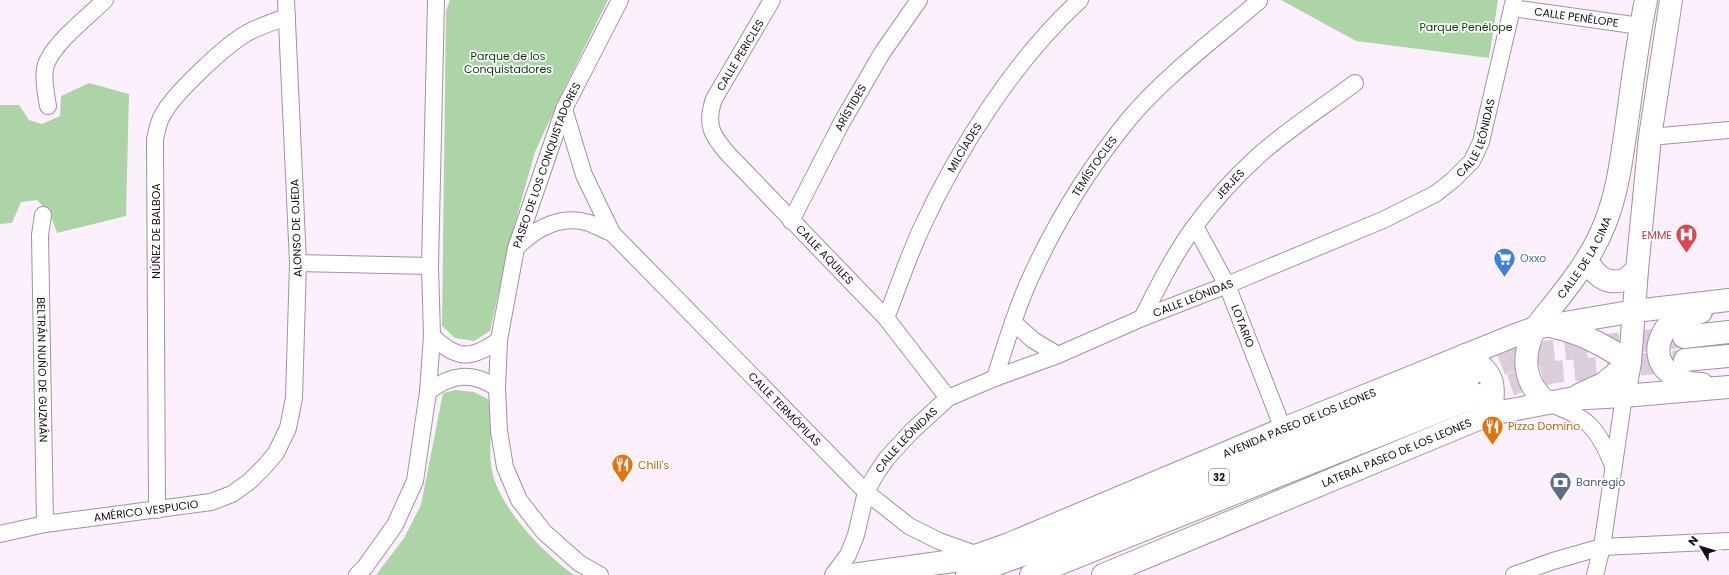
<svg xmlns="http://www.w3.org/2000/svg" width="1729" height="575" font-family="Poppins,sans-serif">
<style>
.green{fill:#acd4a7}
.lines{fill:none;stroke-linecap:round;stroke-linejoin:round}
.primary-tunnel{stroke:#d9ceda;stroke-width:22;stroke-dasharray:22 11;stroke-linecap:butt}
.street-casing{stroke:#a390a5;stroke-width:18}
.secondary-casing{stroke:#a390a5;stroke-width:24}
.primary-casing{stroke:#a390a5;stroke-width:24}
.street{stroke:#fff;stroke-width:16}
.secondary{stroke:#fff;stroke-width:22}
.primary{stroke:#fff;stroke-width:22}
.labels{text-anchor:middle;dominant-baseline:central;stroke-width:3.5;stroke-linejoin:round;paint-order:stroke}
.shield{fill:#fff;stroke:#5b565c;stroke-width:1}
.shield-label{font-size:10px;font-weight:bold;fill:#150e16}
.street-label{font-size:11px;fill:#150e16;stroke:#fff}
.park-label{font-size:11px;fill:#043b01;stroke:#fff}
.health-label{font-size:11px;fill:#be3a42;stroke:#fff;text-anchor:end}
.shop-label{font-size:11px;fill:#366cbe;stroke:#fff;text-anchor:start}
.food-label{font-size:11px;fill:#c56008;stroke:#fff;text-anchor:start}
.service-label{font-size:11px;fill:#4e5e75;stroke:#fff;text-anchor:start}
</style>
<rect width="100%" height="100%" fill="#fcf0fd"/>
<path class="green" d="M450,0H608L566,85L535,152L510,241L490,331L474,341L455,338L442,326L446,11Z
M1281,0H1498L1489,58L1356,41Z
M89,83L129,94L126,216L57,233L50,214L37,200L21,202L12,223L0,224V105H19L29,120L42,124L60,116L61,96Z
M456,390L474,392L488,399C495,421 487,447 492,471C499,507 544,554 574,575H376L404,538L421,505L443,393Z"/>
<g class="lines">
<path class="primary-tunnel" d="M1470,376L1509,361L1550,351L1679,337
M1479,395L1534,377L1554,372L1680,361"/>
<defs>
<g id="street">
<path id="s1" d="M772,0L714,99C705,125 712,136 729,155L886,318L948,398"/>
<path id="s2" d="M1512,8L1640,26"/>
<path d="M48,106C46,94 43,81 45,69C48,47 89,16 105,0"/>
<path id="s3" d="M564,109L584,175L612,233L866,492L909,526L939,541L978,555"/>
<path d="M1650,137L1729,130"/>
<path id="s4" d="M43,215L40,235L45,524"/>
<path id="s5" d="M791,221L842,122L882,53L919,0"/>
<path id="s6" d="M1195,226L1227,285L1283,429"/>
<path d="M517,247C536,228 562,214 589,223C597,226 604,230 612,233"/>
<path d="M298,263L430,266"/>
<path id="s7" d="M886,318C898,288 908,257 922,227C958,149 1016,58 1080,0"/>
<path id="s8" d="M1142,318C1158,287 1174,254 1195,226C1213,201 1235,177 1258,156C1288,129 1323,107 1355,83"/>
<path d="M1013,322L1033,340L1058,355"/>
<path d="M432,336C457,360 471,360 499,340"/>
<path id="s9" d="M995,378C1005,346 1015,312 1029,281C1055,223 1089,168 1129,119C1164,77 1217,37 1259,1"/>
<path d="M428,392C451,374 472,371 497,388"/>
<path d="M1548,403C1587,417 1598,427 1613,466"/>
<path d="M157,510L155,139C157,131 158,123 162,116C173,94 226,45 247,33C260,26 273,22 287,17"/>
<path id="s10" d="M0,534L45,524L211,502L232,494L250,481L264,467L276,453L288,428L294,398L298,263L286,0"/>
<path d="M357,575L365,567L395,525L415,481L428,392L432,336L430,266L436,0"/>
<path id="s11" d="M600,575L579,563L544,532L519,500L505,467L499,431L497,388L499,340L516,248L564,109L620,0"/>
<path id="s12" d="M833,575L848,555L856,535L866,492L876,474L887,458L912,431L948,398L995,378L1058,355L1142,318L1227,285L1383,220L1435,194L1453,180L1472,161L1481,142L1514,0"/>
<path d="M1514,575L1553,561L1602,547L1729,541"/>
<path d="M1595,575L1602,547L1624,396"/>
</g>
<g id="secondary">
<path d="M1587,260C1595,275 1605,285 1624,280C1628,278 1633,273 1637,270"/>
<path d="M1701,312C1693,315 1681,316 1674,321C1666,326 1663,332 1660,340C1651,367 1678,384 1702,384"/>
<path d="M1554,327C1583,333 1606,347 1630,362L1603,384L1579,395"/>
<path d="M1465,355C1493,370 1497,384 1490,414"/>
<path d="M1624,396L1630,362L1637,270L1650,137L1671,0"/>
<path id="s13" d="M1548,403C1523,384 1521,356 1535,328C1560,296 1589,264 1604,226C1617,195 1621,162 1626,129C1632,86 1637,43 1646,0"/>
<path id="s14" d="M852,575L953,561L978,555L1009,544L1283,429L1518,334L1535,328L1635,311L1729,300"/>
<path id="s15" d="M1103,575L1490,414L1569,399L1624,396L1729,387"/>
</g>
<path id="primary" d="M1684,337L1729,332
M1685,360L1729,356
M967,575L1041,548L1470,376
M1031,575L1479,395"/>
</defs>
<use href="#street" class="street-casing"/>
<use href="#secondary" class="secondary-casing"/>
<use href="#primary" class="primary-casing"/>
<use href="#street" class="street"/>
<use href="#secondary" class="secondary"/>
<use href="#primary" class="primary"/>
</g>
<defs>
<symbol id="hospital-pin" viewBox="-11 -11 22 30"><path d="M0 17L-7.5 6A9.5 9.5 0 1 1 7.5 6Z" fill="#e0444e" stroke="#fff"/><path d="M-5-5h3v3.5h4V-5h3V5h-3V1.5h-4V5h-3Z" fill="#fff"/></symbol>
<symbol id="supermarket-pin" viewBox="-11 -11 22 30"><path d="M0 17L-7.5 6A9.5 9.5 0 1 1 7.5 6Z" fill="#3f7fe0" stroke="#fff"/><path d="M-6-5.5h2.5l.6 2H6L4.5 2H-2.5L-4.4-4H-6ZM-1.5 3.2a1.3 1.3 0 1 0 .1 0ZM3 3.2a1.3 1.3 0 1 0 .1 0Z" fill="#fff"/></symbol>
<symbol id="restaurant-pin" viewBox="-11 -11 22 30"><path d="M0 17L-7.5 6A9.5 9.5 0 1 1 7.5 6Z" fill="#e8710a" stroke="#fff"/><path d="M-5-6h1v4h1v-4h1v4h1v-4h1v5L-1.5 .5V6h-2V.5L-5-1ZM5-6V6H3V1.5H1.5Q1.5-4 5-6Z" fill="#fff"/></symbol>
<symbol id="bank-pin" viewBox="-11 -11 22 30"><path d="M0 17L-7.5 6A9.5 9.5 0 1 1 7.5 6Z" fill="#5c6f8a" stroke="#fff"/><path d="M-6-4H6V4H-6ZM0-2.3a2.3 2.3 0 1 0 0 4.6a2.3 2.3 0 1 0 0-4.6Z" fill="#fff"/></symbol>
</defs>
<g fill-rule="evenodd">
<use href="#hospital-pin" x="1674" y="222" width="25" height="34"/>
<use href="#supermarket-pin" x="1492" y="246" width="25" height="34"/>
<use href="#restaurant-pin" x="1480" y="414" width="25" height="34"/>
<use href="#restaurant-pin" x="610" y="452" width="25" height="34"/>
<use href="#bank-pin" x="1548" y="470" width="25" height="34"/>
</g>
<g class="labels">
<rect class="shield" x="1209" y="469" width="20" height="16" rx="3"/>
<g class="shield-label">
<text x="1219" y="477">32</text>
</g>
<g class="street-label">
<text stroke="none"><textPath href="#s2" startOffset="65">CALLE PENÉLOPE</textPath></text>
<text transform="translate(740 55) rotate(-59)">CALLE PERICLES</text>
<text stroke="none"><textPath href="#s5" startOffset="128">ARÍSTIDES</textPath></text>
<text stroke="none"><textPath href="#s12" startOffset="817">CALLE LEÓNIDAS</textPath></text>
<text stroke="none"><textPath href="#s7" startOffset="188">MILCÍADES</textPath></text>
<text stroke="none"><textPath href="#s11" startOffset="457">PASEO DE LOS CONQUISTADORES</textPath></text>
<text stroke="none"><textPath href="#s9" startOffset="235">TEMÍSTOCLES</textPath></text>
<text stroke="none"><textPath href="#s8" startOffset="161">JERJES</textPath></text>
<text transform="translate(296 228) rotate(-92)">ALONSO DE OJEDA</text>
<text transform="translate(156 231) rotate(-90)">NÚÑEZ DE BALBOA</text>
<text stroke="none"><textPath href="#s1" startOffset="315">CALLE AQUILES</textPath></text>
<text stroke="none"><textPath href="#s13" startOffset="170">CALLE DE LA CIMA</textPath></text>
<text stroke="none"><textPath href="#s12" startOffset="481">CALLE LEÓNIDAS</textPath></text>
<text stroke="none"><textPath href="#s6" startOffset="111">LOTARIO</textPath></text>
<text stroke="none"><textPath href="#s4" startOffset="155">BELTRÁN NUÑO DE GUZMÁN</textPath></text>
<text stroke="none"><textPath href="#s3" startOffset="380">CALLE TERMÓPILAS</textPath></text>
<text stroke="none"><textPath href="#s14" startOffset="475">AVENIDA PASEO DE LOS LEONES</textPath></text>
<text stroke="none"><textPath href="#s12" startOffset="157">CALLE LEÓNIDAS</textPath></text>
<text stroke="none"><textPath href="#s15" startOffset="318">LATERAL PASEO DE LOS LEONES</textPath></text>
<text stroke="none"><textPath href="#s10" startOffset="148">AMÉRICO VESPUCIO</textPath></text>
</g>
<g class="park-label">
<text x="1466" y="27">Parque Penélope</text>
<text x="508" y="56">Parque de los<tspan x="508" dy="13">Conquistadores</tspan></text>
</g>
<g class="health-label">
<text x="1672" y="235">EMME</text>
</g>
<g class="shop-label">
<text x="1520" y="258">Oxxo</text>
</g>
<g class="food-label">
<text x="1508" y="426">Pizza Domino</text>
<text x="638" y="465">Chili's</text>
</g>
<g class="service-label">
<text x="1576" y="482">Banregio</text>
</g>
</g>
<g transform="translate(1701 547) rotate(308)" stroke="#ffffff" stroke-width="3" paint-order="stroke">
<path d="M0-3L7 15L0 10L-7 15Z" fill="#150e16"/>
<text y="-6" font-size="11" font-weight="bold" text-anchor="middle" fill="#150e16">N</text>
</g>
</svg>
